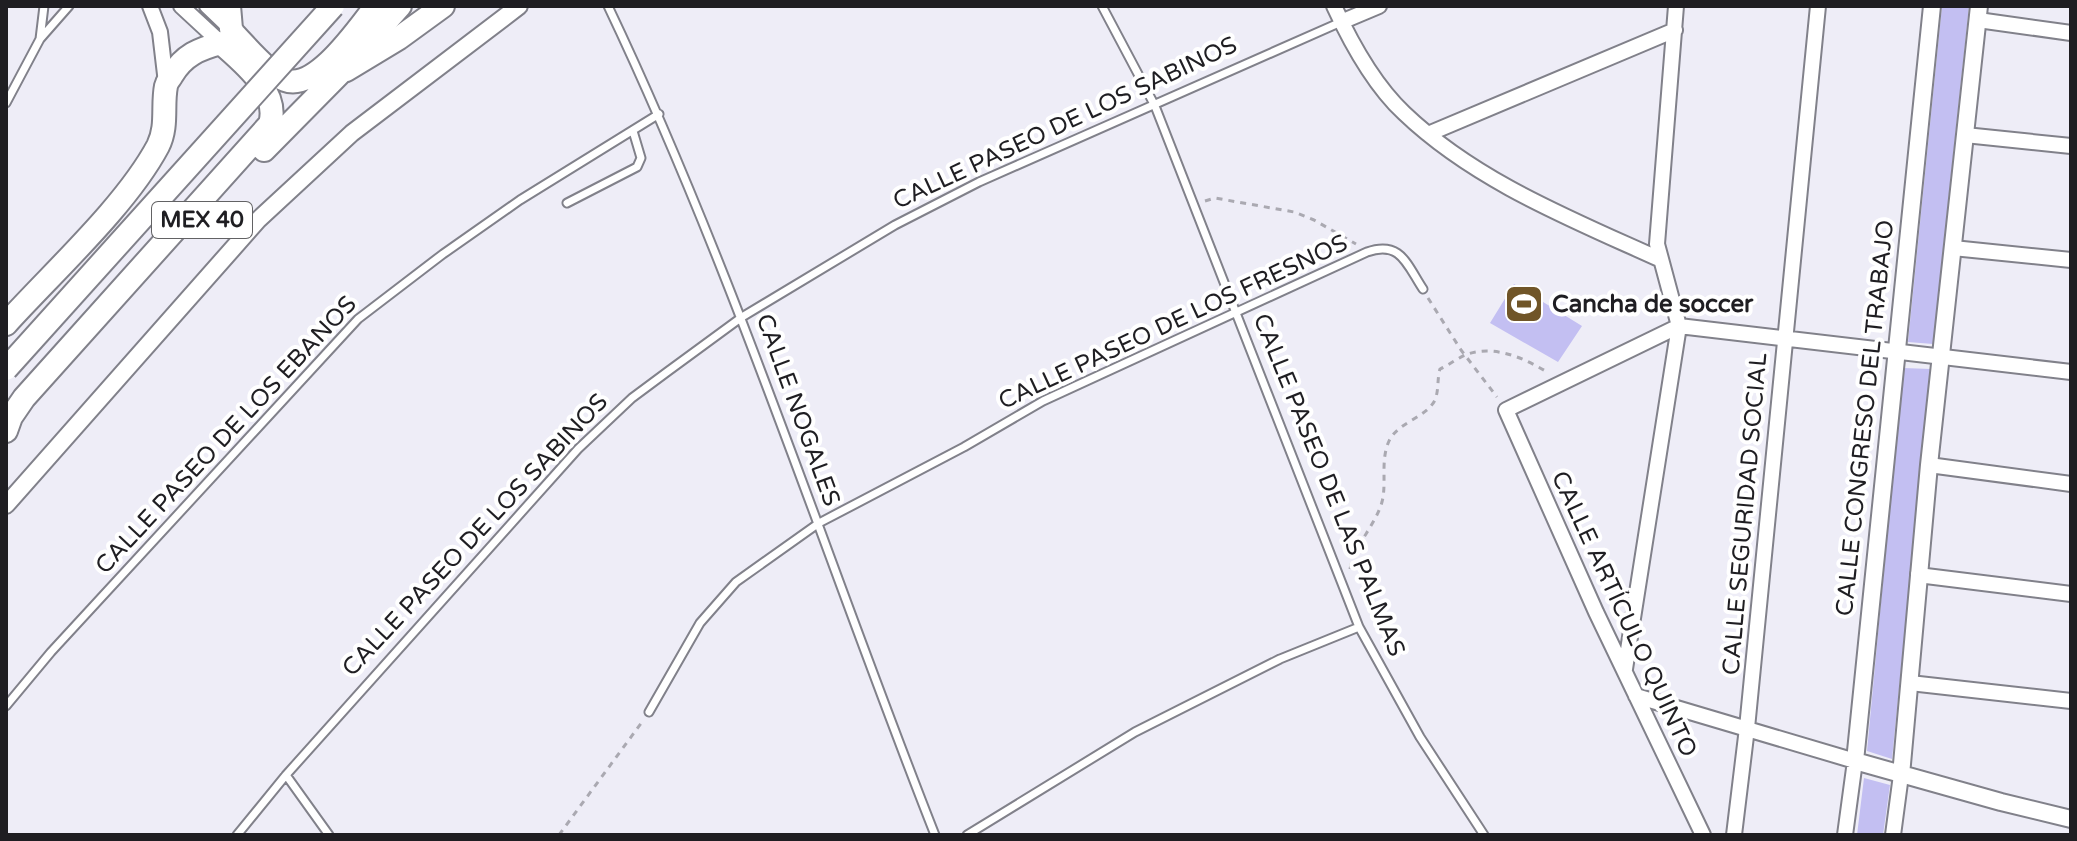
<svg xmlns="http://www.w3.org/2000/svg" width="2077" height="841" font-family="'Varela Round',sans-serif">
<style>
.green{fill:#c3bff2}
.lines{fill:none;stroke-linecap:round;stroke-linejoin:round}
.service-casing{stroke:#81818a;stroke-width:11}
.minor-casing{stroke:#81818a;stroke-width:18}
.tertiary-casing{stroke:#81818a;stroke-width:20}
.primary-casing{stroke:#81818a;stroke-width:26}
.trunk-casing{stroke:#81818a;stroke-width:26}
.path{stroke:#aaa9b1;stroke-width:3;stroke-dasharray:6 6;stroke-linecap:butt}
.service{stroke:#fff;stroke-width:7}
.minor{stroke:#fff;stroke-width:14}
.tertiary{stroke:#fff;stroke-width:16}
.primary{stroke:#fff;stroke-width:22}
.trunk{stroke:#fff;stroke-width:22}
.trunk-bridge-casing{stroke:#81818a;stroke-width:26;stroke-linecap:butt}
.trunk-bridge{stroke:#fff;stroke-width:22}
.labels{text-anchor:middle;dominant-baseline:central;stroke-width:8;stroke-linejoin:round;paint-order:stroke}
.shield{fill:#fff;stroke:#626264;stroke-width:2}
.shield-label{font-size:22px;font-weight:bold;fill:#1f1e22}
.street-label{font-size:24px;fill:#1f1e22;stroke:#fff}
.poi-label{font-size:24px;font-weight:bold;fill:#1f1e22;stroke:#fff;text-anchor:start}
</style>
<rect width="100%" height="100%" fill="#eeedf7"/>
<path class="green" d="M1942,6H1969L1933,344L1908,342Z
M1514,284L1582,326L1558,362L1490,323Z
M1903,368L1931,369L1892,759L1867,751Z
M1864,778L1890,785L1883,835H1857Z"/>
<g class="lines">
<defs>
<path id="service" d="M608,6C736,275 826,559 935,835
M1102,6L1155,106L1359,627L1420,737L1484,835
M40,39L44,6
M6,103L40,39L69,6
M567,203L637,167L641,158L633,131
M6,706L51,652L358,319L443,254L520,200L659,114
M649,712L700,623L736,582L819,523L964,447L1043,401L1367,252C1401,240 1407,265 1423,289
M286,775L329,835
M237,835L286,775L578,449L632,398L667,372L742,317L895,225L979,182L1341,22
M967,835L1135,732L1280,659L1359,627"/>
<path id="minor" d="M150,6L160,32L166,83
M181,6L221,43
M207,6L231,29
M1334,6C1351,43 1374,85 1404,113C1475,181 1571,219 1659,259
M1978,20L2071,33
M1341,22L1379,6
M1428,134L1675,30
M1965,135L2071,146
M1953,248L2071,260
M1929,465L2071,484
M1918,575L2071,594
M1625,669L1679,326L1657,244L1676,6
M1910,683L2071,701
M1636,696L1855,761L1845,835
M1703,835L1596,612L1506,410L1679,326L2071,372
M1734,835L1747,728L1818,6
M1893,835L1901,775"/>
<path id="tertiary" d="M1932,6L1855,761L2001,802L2071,819
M6,505L258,220L352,133L519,6
M1901,775L1929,465L1979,6"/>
<path id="primary" d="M346,70L399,38L443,6"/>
<path id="trunk" d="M229,6L231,29L234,34C247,47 269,74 285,80C316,92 359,27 376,6
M264,150L341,72L400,6
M6,324C53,272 126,206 158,146C168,126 162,106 166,86C167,81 170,79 172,75C184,55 199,49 221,43C242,62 280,91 270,124L24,398L11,417L6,431"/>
</defs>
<use href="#service" class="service-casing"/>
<use href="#minor" class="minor-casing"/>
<use href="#tertiary" class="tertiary-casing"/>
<use href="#primary" class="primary-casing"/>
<use href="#trunk" class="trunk-casing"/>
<path class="path" d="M1205,201L1215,198L1294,212L1314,220L1356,244
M1428,298L1461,350L1497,397
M1350,569C1355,544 1375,526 1382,502C1387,482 1380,461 1389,441C1398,422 1426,418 1435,400C1439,390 1437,379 1440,369C1449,365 1459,357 1468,354C1495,345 1524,358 1547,372
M559,835L642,722"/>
<use href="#service" class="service"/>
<use href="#minor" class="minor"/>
<use href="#tertiary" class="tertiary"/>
<use href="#primary" class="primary"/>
<use href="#trunk" class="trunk"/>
<defs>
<path id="trunk-bridge" d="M6,369L333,6"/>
</defs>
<use href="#trunk-bridge" class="trunk-bridge-casing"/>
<use href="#trunk-bridge" class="trunk-bridge"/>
</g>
<defs>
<symbol id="stadium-square" viewBox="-11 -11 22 22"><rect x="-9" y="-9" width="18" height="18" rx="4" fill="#705528" stroke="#fff"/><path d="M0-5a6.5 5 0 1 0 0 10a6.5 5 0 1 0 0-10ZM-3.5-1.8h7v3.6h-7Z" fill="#fff"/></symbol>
</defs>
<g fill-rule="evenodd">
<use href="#stadium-square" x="1502" y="282" width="44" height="44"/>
</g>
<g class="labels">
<rect class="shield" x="152" y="202" width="100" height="36" rx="6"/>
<g class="shield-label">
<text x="202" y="220">MEX 40</text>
</g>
<g class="street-label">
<text transform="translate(1065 123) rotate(-25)">CALLE PASEO DE LOS SABINOS</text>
<text transform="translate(1173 322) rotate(-25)">CALLE PASEO DE LOS FRESNOS</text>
<text transform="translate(798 410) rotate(70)">CALLE NOGALES</text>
<text transform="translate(1865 418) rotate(-84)">CALLE CONGRESO DEL TRABAJO</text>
<text transform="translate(226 435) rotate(-47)">CALLE PASEO DE LOS EBANOS</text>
<text transform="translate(1329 485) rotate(68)">CALLE PASEO DE LAS PALMAS</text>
<text transform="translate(1745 514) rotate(-85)">CALLE SEGURIDAD SOCIAL</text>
<text transform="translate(475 535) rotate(-47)">CALLE PASEO DE LOS SABINOS</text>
<text transform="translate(1624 614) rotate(65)">CALLE ARTÍCULO QUINTO</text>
</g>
<g class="poi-label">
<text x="1552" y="304">Cancha de soccer</text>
</g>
</g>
<rect width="2077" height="841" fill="none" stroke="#1f1e22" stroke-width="16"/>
</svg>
